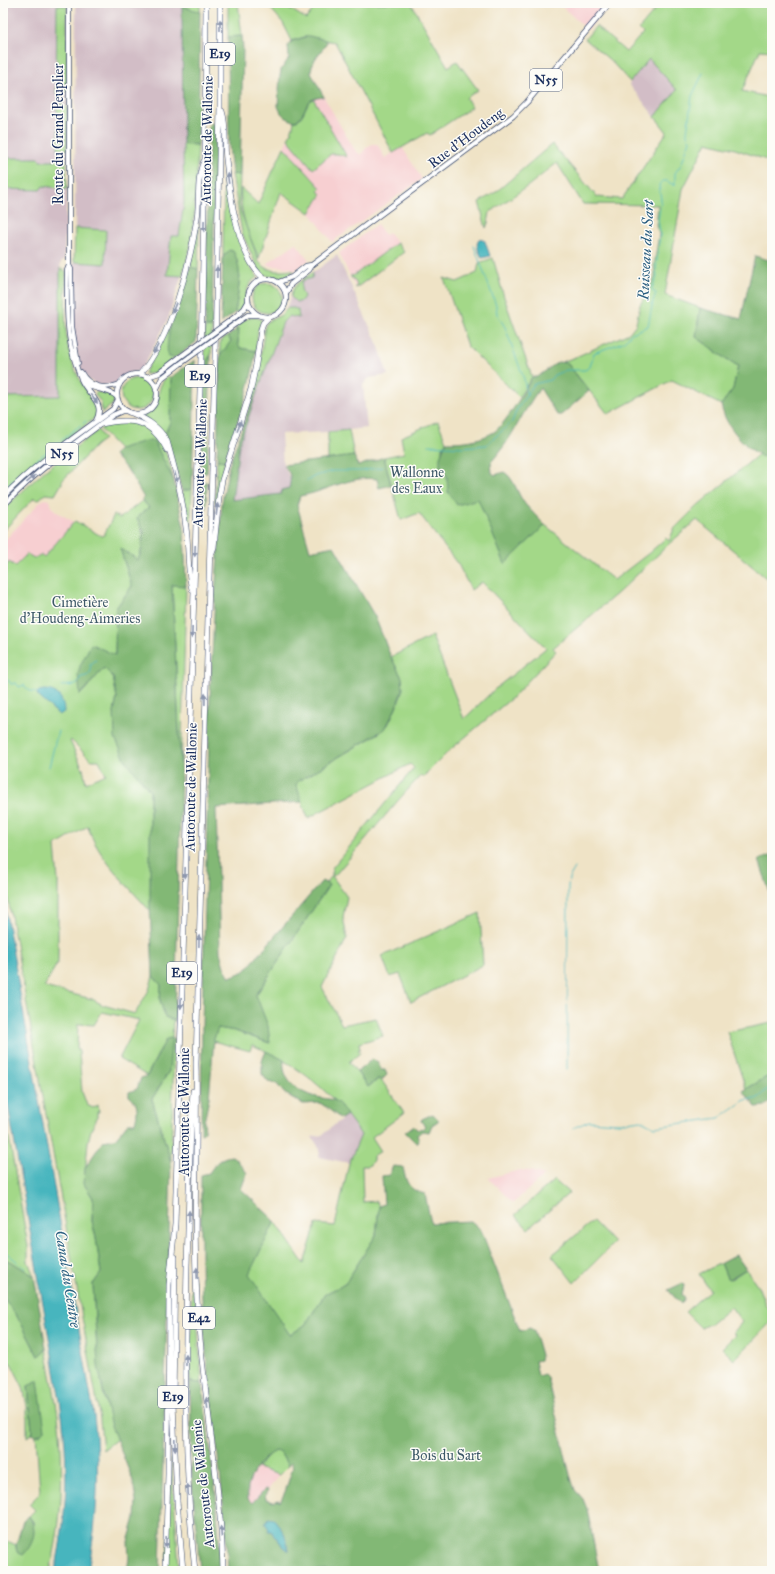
<svg xmlns="http://www.w3.org/2000/svg" width="775" height="1574" font-family="'IM FELL Great Primer',serif">
<style>
.built{fill:#f7cfd1}
.industrial{fill:#d2bdc6}
.green{fill:#a3d888;stroke:#5f8473;fill-rule:evenodd}
.forest{fill:#82b874;stroke:#4e7469;fill-rule:evenodd}
.water{fill:#46b5be;stroke:#30728e}
.lines{fill:none;stroke-linecap:round;stroke-linejoin:round}
.stream{stroke:#46b5be;stroke-width:1}
.secondary-casing{stroke:#3b4a6e;stroke-width:5.5}
.primary-casing{stroke:#3b4a6e;stroke-width:6}
.trunk-casing{stroke:#3b4a6e;stroke-width:6}
.motorway-casing{stroke:#3b4a6e;stroke-width:6}
.secondary{stroke:#fff;stroke-width:4}
.primary{stroke:#fff;stroke-width:4.5}
.trunk{stroke:#fff;stroke-width:4.5}
.motorway{stroke:#fff;stroke-width:5}
.trunk-bridge-casing{stroke:#3b4a6e;stroke-width:6;stroke-linecap:butt}
.trunk-bridge{stroke:#fff;stroke-width:4.5}
.oneway{fill:#8d97ae}
.labels{text-anchor:middle;dominant-baseline:central;stroke-width:3;stroke-linejoin:round;paint-order:stroke}
.shield{fill:#fdfcf7;stroke:#5f6c8c;stroke-width:1}
.shield-label{font-size:13px;font-weight:bold;fill:#1b2f5e}
.street-label{font-size:14px;fill:#1b2f5e;stroke:#fdfcf7}
.park-label{font-size:14px;fill:#3d5968;stroke:#fdfcf7}
.water-label{font-size:15px;font-style:italic;fill:#2a5e80;stroke:#fdfcf7}
</style>
<rect width="100%" height="100%" fill="#fdfcf7"/>
<filter id="ink" filterUnits="userSpaceOnUse"><feTurbulence type="fractalNoise" baseFrequency=".025" numOctaves="2"/><feDisplacementMap in="SourceGraphic" scale="8" xChannelSelector="R" yChannelSelector="G"/><feConvolveMatrix kernelMatrix="1 2 1 2 8 2 1 2 1" color-interpolation-filters="sRGB"/></filter>
<filter id="wash" filterUnits="userSpaceOnUse"><feTurbulence type="fractalNoise" baseFrequency=".012" numOctaves="4" result="noise"/><feDisplacementMap in="SourceGraphic" scale="16" xChannelSelector="R" yChannelSelector="G"/><feGaussianBlur stdDeviation="0.9" result="paint"/><feColorMatrix in="noise" values="0 0 0 0 0 0 0 0 0 0 0 0 0 0 0 0 0 1.4 0 .05"/><feComposite in="paint" operator="in"/></filter>
<g filter="url(#wash)">
<rect width="100%" height="100%" fill="#efe3c6"/>
<path class="built" d="M560,3H607L588,30L559,4Z
M324,97L343,130L355,150L361,155L365,149L372,144H377L379,147L385,158L402,147L422,179L332,242L310,213L322,194L318,191L320,188L284,147L288,139L313,169L331,154H338L347,157L313,98Z
M377,224L385,235L389,233L404,252L356,289L339,253Z
M296,243L309,260L294,271L291,268L285,267L271,266L266,264Z
M45,499L50,500L52,507L57,512L74,522L44,557H31L15,567L6,566L3,564V542L41,501Z
M520,1170L530,1171L545,1175L513,1203L488,1178Z
M257,1468L279,1475L268,1490L265,1489L253,1504L248,1499V1483Z"/>
<path class="industrial" d="M3,3H67V189L64,260L61,262L60,268V397H3Z
M76,3H199L200,12L197,191L190,249L168,319L144,365L140,371L128,373L113,385H98L89,380L81,369L74,340L72,273L74,262L75,228Z
M649,59L677,90L655,117L629,84Z
M337,255L379,347L388,375L369,378L363,385L367,428L328,432L281,434L283,465L300,496L281,494L232,500L225,483L229,466L253,396L260,359L265,326L269,321L284,313L295,286Z
M347,1115L361,1135L349,1163L319,1157L320,1149L312,1137L322,1135Z"/>
<path class="green" d="M182,3H200V12L182,6Z
M228,3H238L242,36L228,37Z
M266,3H281L306,19L318,3H411L448,67L457,61L478,90L466,98L472,107L430,135L427,133L393,153L335,42L304,37L292,41L283,23Z
M661,3H772V51L760,50L742,91L772,98V162L735,149L707,142L683,189L665,295L700,308L696,337L715,350L716,352L738,366L733,389L721,405L672,380L608,414L567,363L562,362L578,356L629,333L636,324L640,305L655,277L654,265L659,234L656,226L658,205L583,204L557,163L528,186L490,212L488,223L486,228L479,202L496,192L552,144L597,197L622,199L667,132L655,117L677,90L649,59L630,82L611,61L585,39L596,26L626,52L643,33L639,29Z
M57,5L67,6V91L63,95H56Z
M313,98L347,157L338,154H331L313,169L288,139L293,127L294,121H297C306,113 304,106 313,98Z
M56,104H63L67,108V150H58V117Z
M183,144L198,145L194,218L190,249L182,276L167,275L171,236H179L184,203Z
M284,147L321,188L318,191L322,194L310,213L281,192L259,258C249,236 239,213 241,188L258,204Z
M3,158H39L40,161H54L55,158L66,159L67,189L43,186L40,190L3,189Z
M224,162C229,192 237,256 258,277C240,286 251,307 235,313L240,276L229,250L223,257Z
M232,174L240,175L239,202L241,212L259,262C268,272 279,272 292,270L294,271L286,277L279,279L265,275L259,271L242,233Z
M199,223L198,269L190,267Z
M75,228L106,230L105,264L74,262Z
M397,243L404,252L356,288L355,287L357,285L353,278H351V275L353,276Z
M493,258L504,297L532,377L519,397L467,346L444,278L457,282L477,273L479,263Z
M60,268L66,271C66,306 61,345 79,378C84,388 92,397 98,406L96,417L34,466L3,494V397L60,396Z
M313,272L312,278L302,281L301,289L304,297L300,302H296L291,297C291,285 304,279 313,272Z
M252 298a15 15 0 1 1 30 0a15 15 0 1 1-30 0Z
M288,308H294L298,310L299,318L289,316L283,322L255,398L253,396L260,359L265,326L267,322L281,315Z
M256,317L262,320L258,331L256,351L240,348L238,344V328L235,330C238,322 247,317 256,317Z
M171,324L175,358C166,365 157,375 144,374Z
M205,327H212L211,355L204,364Z
M228,336L231,341L220,356V341Z
M167,377H171L170,422L165,434L142,416C166,409 152,389 167,377Z
M121 394a16 16 0 1 1 32 0a16 16 0 1 1-32 0Z
M96,392L111,394L115,397L113,404L102,413L101,402L95,395Z
M438,421L446,442L442,450L440,466L447,476L448,492L478,498L505,563L545,525L614,580L649,553L666,538L669,541L674,529L697,506L759,454L762,457L767,453L772,452V583L697,520L670,543L619,592L553,648L556,651L514,696L450,750L423,777L421,775C391,807 364,842 335,875L332,876L347,897L343,917L347,938L322,987L342,1025L376,1018L383,1036L359,1043L360,1049L358,1050L360,1053L349,1062L368,1087L380,1078L404,1113L372,1137L381,1151L373,1156V1160L369,1166H362L363,1202L376,1201L379,1206L376,1235L345,1284L325,1294L305,1325L290,1335L248,1274L275,1221L304,1264L316,1224L335,1226L349,1163L361,1135C334,1093 298,1064 252,1045L250,1051L213,1041L218,1028L235,1031L269,1043L256,995L329,885L326,883L332,876V868L414,768L410,764L308,818L295,784L300,780L381,732L388,725L401,696L402,678L391,657L432,636L464,719L496,688L546,648L482,582L471,590L459,566L419,513L401,520L384,457L404,453L401,437Z
M130,422C135,424 140,425 145,427C164,437 169,462 174,481L154,442L119,449L100,429L108,425Z
M98,430L104,439L96,445L62,481V483L55,495L45,494L38,500L34,498L3,531V510L8,505L42,473Z
M349,430L354,456L328,460V432Z
M217,460L225,461L216,503H215Z
M192,489L190,537L182,491Z
M142,501L149,507L137,518C145,535 145,542 138,560L120,548L132,586L116,608L115,656L80,695L104,668L113,677L117,698L114,712L142,781L150,791L151,912C131,889 95,855 88,826L55,846L58,881V962L44,987L92,999L103,1005L135,1014L149,990L153,976L161,985L160,1000L165,1017L175,1021L173,1022L172,1038H174L171,1162L152,1099L169,1071L161,1048L147,1076L119,1059L139,1020L102,1012L94,1025L78,1024L77,1047L79,1052L82,1092L87,1105L93,1108L98,1105L99,1112H97V1118L91,1130L88,1142L84,1184L93,1198L92,1221L96,1238L101,1273L93,1284C96,1337 97,1390 117,1439L103,1450L100,1420L88,1351L3,871V682L4,679L3,673V564L6,566L9,562L15,566L27,554L34,558L42,555L44,557L75,521L101,536L104,535L114,515L120,518ZM71,740L91,760H99L106,774L86,783L83,769L70,741Z
M172,584L186,586L181,773Z
M480,913L483,965L411,1002L400,974L390,977L382,956Z
M772,1023V1074L746,1089L727,1032Z
M3,1103L28,1246V1261L34,1276L12,1262L3,1259Z
M554,1180L569,1193L528,1229L515,1215Z
M593,1221L614,1243L574,1283L552,1255Z
M721,1263L727,1278L731,1279L746,1269L758,1286L766,1306L772,1313V1321L734,1360L722,1348L735,1335L733,1333L742,1322L731,1307L713,1322L701,1328L685,1312L710,1290L699,1274Z
M192,1276L194,1279L202,1383L190,1382Z
M3,1297L20,1321L38,1356L41,1355L46,1348C52,1382 60,1416 61,1450C63,1491 60,1532 50,1571H3V1539L16,1545V1549L34,1523L29,1516L35,1510L29,1504L40,1493L36,1435H40L28,1386L32,1430L31,1434L27,1437V1406L23,1387L11,1363L3,1367Z
M275,1451L280,1452L288,1466L279,1475L257,1468L270,1453Z
M171,1458L179,1567H167Z"/>
<path class="forest" d="M182,6L200,12L198,145L183,144Z
M242,36L243,49L240,175L232,174L229,145L228,37Z
M309,36L326,40L327,42C321,53 311,60 311,73L324,97C301,99 311,108 296,121L291,120L285,117L281,113L278,106L280,76L281,70L289,58L288,46L292,41Z
M212,123L216,126L212,327H205L209,125Z
M229,250L233,251C244,270 238,292 235,313L221,323L223,257Z
M755,256L772,261V451H769L762,457C758,453 753,451 749,448C736,436 724,421 721,405L733,389L738,366L716,352L715,350L696,337L700,308L741,319Z
M190,267L198,269L196,342L175,358L169,357C161,341 184,285 190,267Z
M239,328L238,344L240,348L256,351C250,391 237,423 225,461L217,460L220,356L231,341L228,336Z
M211,355L207,473H201L204,364Z
M195,360L192,489L182,491L165,434L170,422L171,377Z
M558,362L567,363L589,391L561,415H557L540,388C522,412 512,440 491,462L492,473L495,475L504,472C515,479 517,494 525,504C531,511 538,518 545,525L505,564L478,499L457,505L448,492L447,476L440,466V457L446,442C462,442 479,441 494,432C504,426 526,389 532,377H537Z
M253,396L255,398L239,445L232,500L281,494L282,490L289,488C292,477 290,472 283,465L354,456L358,466L384,457L391,485L379,488L377,479C350,475 326,492 300,496L297,505L310,551L334,546L375,617L391,657L402,678L403,689L393,714L385,729L300,780L296,784L302,802L216,808L220,952L224,967L230,977L245,971L322,881L329,885L256,995L268,1026L270,1043L235,1031L218,1028L214,1039L209,1098L204,1122L205,1131L202,1134H201L202,1028L210,696L215,595L222,502L229,466Z
M145,441H154L174,481L179,505L184,527L186,586L172,585L181,773L175,1021L165,1017L160,1000L161,985L153,976L150,907V791L126,761L115,738L114,712L117,698L113,677L104,668L80,695L78,674L80,666L91,644L115,655L116,608L132,586L120,548L138,560L141,552L144,532L137,518L149,507L142,500L144,498L129,472L114,455L119,449Z
M201,482H207L206,509H200Z
M772,855V899L759,860Z
M172,1038L169,1071L152,1099L171,1162L160,1571H127L129,1558L128,1542L135,1518L136,1501L133,1481L110,1423L98,1366L93,1284L101,1273L96,1238L92,1221L93,1198L84,1184L85,1168L103,1141L115,1139L128,1123H135C138,1111 139,1104 129,1096V1092L137,1089L141,1078L147,1076L166,1039Z
M266,1051L284,1060C281,1083 302,1095 322,1098C326,1099 333,1099 337,1102C341,1105 344,1111 347,1115L341,1119L326,1107L320,1103L303,1104L284,1093L277,1084L268,1082L262,1074V1061Z
M372,1059L378,1062L381,1070H385L387,1075L381,1081L379,1078L368,1087L357,1072Z
M772,1074V1100L765,1106L756,1107L743,1091Z
M433,1114L438,1119V1121L432,1125L429,1132L422,1131L417,1135L419,1141L417,1144L405,1132L413,1126L418,1130L421,1128L422,1129L425,1126L421,1121L422,1119Z
M232,1156L236,1159L247,1173L241,1189L275,1221L249,1274L290,1335L305,1325L325,1294L345,1284L376,1235L379,1206L384,1204L382,1176L389,1175L393,1166L403,1167C406,1182 408,1190 425,1194L431,1223L471,1221L481,1230L520,1331L530,1328L534,1331L541,1355L540,1360L535,1361L538,1376L544,1374L547,1377L570,1475L575,1490L583,1499L587,1509L599,1571H228C225,1491 211,1412 204,1333C200,1280 201,1228 201,1175L209,1173C215,1164 220,1157 232,1156ZM275,1451L280,1452L288,1466L291,1463L293,1467L285,1492L280,1502L279,1500L273,1502L266,1499L265,1495L268,1490L265,1489L252,1503L248,1499C248,1494 247,1487 249,1483C252,1471 264,1456 275,1451ZM276,1522L282,1530L289,1550L283,1546L269,1529L268,1526Z
M736,1255L746,1269L729,1279L727,1278L721,1263Z
M3,1259L12,1262L34,1276L46,1348L41,1355L38,1356L20,1321L3,1297Z
M683,1283L684,1286L682,1294L685,1298L681,1304L668,1290Z
M38,1380L45,1430C41,1434 36,1437 31,1434L32,1430L28,1386Z
M190,1382L202,1383L216,1496L221,1571H200L192,1482Z
M29,1516C38,1529 34,1544 23,1555L17,1552L16,1545L23,1521Z"/>
<path class="water" d="M480,239L485,241L490,256L482,258C479,251 474,244 480,239Z
M44,690C57,690 64,698 64,712L59,715L38,696L37,693L39,691Z
M3,896L94,1415C100,1470 98,1516 88,1571H55C68,1510 69,1462 60,1400L3,1077Z
M269,1518L274,1519L284,1533L289,1551L283,1546L271,1531H268L269,1529L265,1523Z"/>
<g class="lines">
<path class="stream" d="M474,246L496,305L497,314L505,327L524,379L527,396
M429,445L463,447L486,445L512,422L516,411L534,384L550,380L554,375L566,370H585L590,367L594,353L623,342L632,333L648,326L653,301L656,293L652,290V288L657,277L656,268L660,233L658,220L661,200L659,185L662,181H667L675,186V173L681,165L690,140L687,135V132L692,96L703,73
M307,481L315,476L333,471H363L382,467
M3,490L30,465L86,421
M4,679L8,680L11,684L16,683L19,687L24,685L28,690L37,693
M61,686L76,685L81,677C90,676 92,673 90,665L96,660
M49,767L58,731
M567,1069L568,887L569,878L575,868
M573,1128L589,1121L619,1123L641,1120L655,1127L719,1118L745,1100L756,1099L761,1096L766,1090L772,1087
M3,1250L26,1269"/>
</g>
</g>
<g filter="url(#ink)">
<g class="lines">
<defs>
<path id="secondary" d="M69,3V265L67,270C67,302 65,335 76,365C78,370 79,376 82,380C91,392 107,387 117,397
M69,265L71,269L72,326L78,363
M81,372C89,387 104,390 120,384"/>
<path id="primary" d="M279,282L292,277L306,266L312,265
M286,293L291,284L309,270L312,265L513,116L527,102L610,3"/>
<path id="trunk" d="M248 298a19 19 0 1 1 38 0a19 19 0 1 1-38 0Z
M235,317L244,309L248,302
M235,324L248,315H258
M117 394a20 20 0 1 1 40 0a20 20 0 1 1-40 0Z
M147,377L159,373L180,357
M81,379C88,396 106,402 96,421
M156,390L162,378L180,364
M3,497C36,463 75,437 113,409L118,400
M3,506C36,471 75,443 113,415L122,411H127"/>
<path id="motorway" d="M220,3V106L215,356L196,1064C198,1147 192,1231 198,1315C204,1400 221,1485 223,1571
M222,111C227,126 224,143 226,159C229,190 238,260 264,278
M140,374C171,339 190,264 197,218C200,200 196,178 204,161
M134,414C148,420 159,427 167,441C175,469 183,499 186,528C189,546 187,572 192,589
M101,424C132,417 152,420 167,450
M211,555L214,547L219,497L222,480L251,389L256,364L261,329L263,323L269,317
M193,1091C189,1149 189,1208 187,1266C185,1368 184,1470 195,1571
M175,1257L173,1403L177,1501L183,1571
M165,1571L168,1474L169,1285L175,1224L201,357L205,159L206,3"/>
</defs>
<use href="#secondary" class="secondary-casing"/>
<use href="#primary" class="primary-casing"/>
<use href="#trunk" class="trunk-casing"/>
<use href="#motorway" class="motorway-casing"/>
<use href="#secondary" class="secondary"/>
<use href="#primary" class="primary"/>
<use href="#trunk" class="trunk"/>
<use href="#motorway" class="motorway"/>
<defs>
<path id="trunk-bridge" d="M180,357L235,317
M180,364L235,324"/>
</defs>
<use href="#trunk-bridge" class="trunk-bridge-casing"/>
<use href="#trunk-bridge" class="trunk-bridge"/>
</g>
<defs><path id="oneway-solid" d="M-6-.8H1V-3.2L6.5 0L1 3.2V.8H-6Z"/></defs>
<g class="oneway">
<use href="#oneway-solid" transform="translate(220 25) rotate(-90)"/>
<use href="#oneway-solid" transform="translate(228 178) rotate(-98)"/>
<use href="#oneway-solid" transform="translate(204 226) rotate(91)"/>
<use href="#oneway-solid" transform="translate(217 272) rotate(-89)"/>
<use href="#oneway-solid" transform="translate(174 308) rotate(111)"/>
<use href="#oneway-solid" transform="translate(156 349) rotate(117)"/>
<use href="#oneway-solid" transform="translate(94 399) rotate(52)"/>
<use href="#oneway-solid" transform="translate(239 426) rotate(-72)"/>
<use href="#oneway-solid" transform="translate(176 477) rotate(76)"/>
<use href="#oneway-solid" transform="translate(31 479) rotate(-41)"/>
<use href="#oneway-solid" transform="translate(217 509) rotate(-83)"/>
<use href="#oneway-solid" transform="translate(195 551) rotate(92)"/>
<use href="#oneway-solid" transform="translate(192 633) rotate(92)"/>
<use href="#oneway-solid" transform="translate(205 699) rotate(-89)"/>
<use href="#oneway-solid" transform="translate(185 873) rotate(92)"/>
<use href="#oneway-solid" transform="translate(199 941) rotate(-89)"/>
<use href="#oneway-solid" transform="translate(181 1003) rotate(92)"/>
<use href="#oneway-solid" transform="translate(189 1216) rotate(-89)"/>
<use href="#oneway-solid" transform="translate(197 1273) rotate(-92)"/>
<use href="#oneway-solid" transform="translate(186 1360) rotate(-90)"/>
<use href="#oneway-solid" transform="translate(207 1403) rotate(-97)"/>
<use href="#oneway-solid" transform="translate(175 1445) rotate(88)"/>
<use href="#oneway-solid" transform="translate(188 1490) rotate(-93)"/>
<use href="#oneway-solid" transform="translate(221 1532) rotate(-94)"/>
<use href="#oneway-solid" transform="translate(166 1542) rotate(92)"/>
</g>
</g>
<g class="labels">
<g class="shield">
<rect x="205" y="43" width="30" height="22" rx="3"/>
<rect x="530" y="69" width="32" height="22" rx="3"/>
<rect x="185" y="365" width="30" height="22" rx="3"/>
<rect x="46" y="443" width="32" height="22" rx="3"/>
<rect x="167" y="962" width="30" height="22" rx="3"/>
<rect x="183" y="1307" width="32" height="22" rx="3"/>
<rect x="158" y="1386" width="30" height="22" rx="3"/>
</g>
<g class="shield-label">
<text x="220" y="54">E19</text>
<text x="546" y="80">N55</text>
<text x="200" y="376">E19</text>
<text x="62" y="454">N55</text>
<text x="182" y="973">E19</text>
<text x="199" y="1318">E42</text>
<text x="173" y="1397">E19</text>
</g>
<g class="street-label">
<text transform="translate(58 134) rotate(-90)">Route du Grand Peuplier</text>
<text transform="translate(466 138) rotate(-37)">Rue d'Houdeng</text>
<text transform="translate(207 140) rotate(-89)">Autoroute de Wallonie</text>
<text transform="translate(200 463) rotate(-88)">Autoroute de Wallonie</text>
<text transform="translate(191 787) rotate(-89)">Autoroute de Wallonie</text>
<text transform="translate(184 1112) rotate(-90)">Autoroute de Wallonie</text>
<text transform="translate(203 1484) rotate(-96)">Autoroute de Wallonie</text>
</g>
<g class="park-label">
<text x="417" y="472">Wallonne<tspan x="417" dy="16">des Eaux</tspan></text>
<text x="80" y="602">Cimetière<tspan x="80" dy="16">d'Houdeng-Aimeries</tspan></text>
<text x="446" y="1455">Bois du Sart</text>
</g>
<g class="water-label">
<text transform="translate(646 250) rotate(-87)">Ruisseau du Sart</text>
<text transform="translate(68 1279) rotate(81)">Canal du Centre</text>
</g>
</g>
<rect width="775" height="1574" fill="none" stroke="#fdfcf7" stroke-width="16"/>
</svg>
